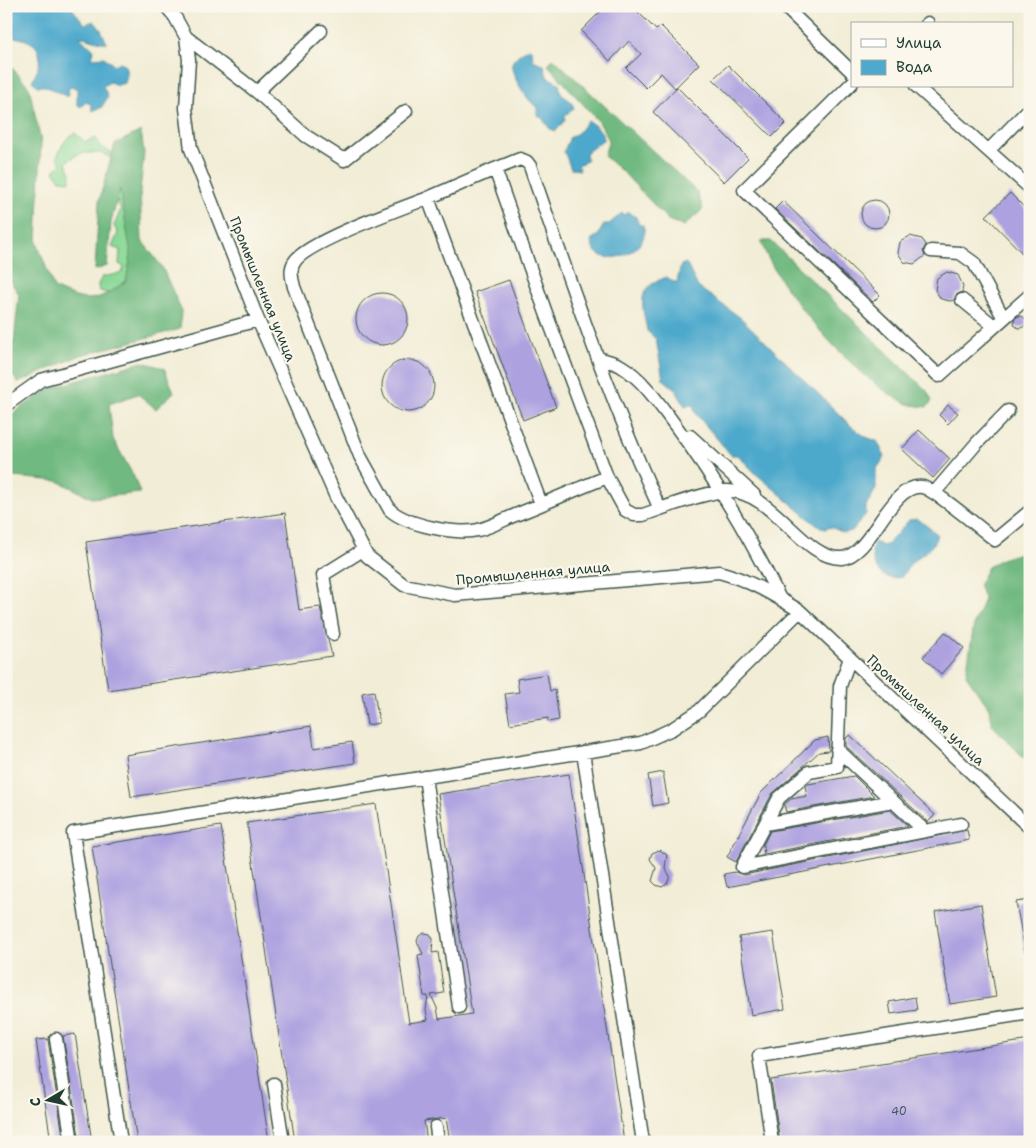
<svg xmlns="http://www.w3.org/2000/svg" width="1036" height="1148" font-family="'Shantell Sans',sans-serif">
<style>
.green{fill:#8bd998;stroke:#558b66}
.forest{fill:#70b980;stroke:#487b5a}
.water{fill:#4ea9cc;stroke:#367380}
.building{fill:#ada1e0}
.lines{fill:none;stroke-linecap:round;stroke-linejoin:round}
.minor-casing{stroke:#3f574c;stroke-width:15}
.minor{stroke:#fff;stroke-width:12}
.labels{text-anchor:middle;dominant-baseline:central;stroke-width:4.5;stroke-linejoin:round;paint-order:stroke}
.number-label{font-size:11px;fill:#42565f}
.street-label{font-size:14px;fill:#1f3d34;stroke:#fbf7ec}
</style>
<rect width="100%" height="100%" fill="#fbf7ec"/>
<filter id="ink" filterUnits="userSpaceOnUse"><feTurbulence type="fractalNoise" baseFrequency=".02" numOctaves="2"/><feDisplacementMap in="SourceGraphic" scale="10" xChannelSelector="R" yChannelSelector="G"/><feConvolveMatrix kernelMatrix="1 2 1 2 8 2 1 2 1" color-interpolation-filters="sRGB"/></filter>
<filter id="wash" filterUnits="userSpaceOnUse"><feTurbulence type="fractalNoise" baseFrequency=".0096" numOctaves="4" result="noise"/><feDisplacementMap in="SourceGraphic" scale="20" xChannelSelector="R" yChannelSelector="G"/><feGaussianBlur stdDeviation="1.12" result="paint"/><feColorMatrix in="noise" values="0 0 0 0 0 0 0 0 0 0 0 0 0 0 0 0 0 1.4 0 .05"/><feComposite in="paint" operator="in"/></filter>
<g filter="url(#wash)">
<rect width="100%" height="100%" fill="#f2edd6"/>
<path class="green" d="M75,133L85,142L96,138C102,150 111,153 124,156L134,217L131,281L113,294L99,291L98,284L102,277L122,273L124,267L119,264L120,250L112,247L118,233L114,226L121,209C113,198 118,175 119,162L101,153H80L66,162L71,174L70,181L60,180L54,171L61,164L57,157C61,147 65,138 75,133Z"/>
<path class="forest" d="M553,58L697,192L703,209L684,226L668,220L624,173L604,156L609,140L599,122L548,65Z
M6,61L29,87L41,142L37,243L54,288C87,304 96,303 126,281L131,255L120,189L111,222L107,266L95,270L99,201L115,144L141,131L144,153L140,191L142,241L162,267L181,310L180,329L81,355L18,383L6,367V356L14,341L19,294L6,275Z
M761,241H771L927,391L932,401L927,407C921,406 914,406 908,404C861,385 776,289 761,241Z
M142,362L164,368L174,392L156,409L138,394L109,404L113,439L134,477L140,493L92,498L58,481L14,477L6,472V419L12,414L49,389Z
M1030,550V764L992,725L989,708L966,675L974,624L984,599L979,584L988,567L1001,559Z"/>
<path class="water" d="M6,6H70L85,24L94,21L101,30L107,43C97,42 89,37 79,37L94,50L92,58L104,57L114,65L120,62L125,65L127,75L125,83L117,85L110,82L103,86L108,97L101,108L92,111L91,104L85,102L81,107L77,104V88L69,87L68,97L45,86H37L32,81C45,57 43,41 13,37L6,21Z
M529,48L532,50L533,60L544,65L547,77L559,83L561,94L572,102L574,109L565,115V120L556,131L550,129L542,118L537,115V107C529,103 510,75 512,64C513,57 523,52 529,48Z
M587,121C594,124 603,131 604,139L586,153L587,161L578,165L580,170L571,169L564,151L570,137L578,133Z
M628,212L636,217L639,225H643C654,251 597,274 591,242L593,238L598,236L604,224H609L622,213L624,215Z
M686,263L698,287L741,318L851,426L866,437L877,441L885,457L876,470V489L866,506V514L852,531L844,533L831,527L825,529L814,523L755,473L738,455H731L696,414L693,405L685,406L675,389L663,379L656,339L647,331C642,302 635,288 667,277L673,282H677L681,265Z
M918,519L937,534C936,536 936,539 935,541C931,550 919,556 912,562C907,567 906,575 900,577C877,583 868,558 874,542L883,546L888,544L909,520Z"/>
<g id="blocks">
<path class="building" d="M594,6H632L656,30L661,26L699,64L675,88L661,73L646,88L626,68L641,54L629,41L610,61L581,31L600,12Z
M728,65L786,123L772,137L713,79Z
M677,87L748,158L724,182L653,112Z
M1010,193L1030,213V261L986,216Z
M861 214a14 14 0 1 1 28 0a14 14 0 1 1-28 0Z
M783,201L880,295L873,302L775,209Z
M910,236L922,239L926,245L923,251L925,256L914,264L904,262L898,253L900,242Z
M947,272L958,275L963,286L962,292L956,295L954,300L950,301L941,299L935,290L937,278Z
M509,280L556,407L523,420L475,292Z
M356 319a26 26 0 1 1 52 0a26 26 0 1 1-52 0Z
M1014 322a6 6 0 1 1 12 0a6 6 0 1 1-12 0Z
M382 386a26 26 0 1 1 52 0a26 26 0 1 1-52 0Z
M948,405L958,413L948,424L939,415Z
M919,430L950,459L933,478L902,449Z
M285,513L299,610L320,607L332,656L108,690L86,542Z
M945,632L964,648L941,674L923,657Z
M547,674L550,691L555,690L559,720L548,722V718L510,724L505,694L519,692L517,679Z
M374,691L379,723L367,725L362,693Z
M311,726L314,748L352,742L355,763L131,797L125,755Z
M850,735L935,815L928,822L846,746V738Z
M828,737L829,751L819,752L772,794L736,862L727,857L761,793L815,740Z
M663,772L668,803L653,806L648,775Z
M569,774L624,1142H450L446,1118L424,1121L427,1142H295L247,823L376,804L409,1023L428,1020L426,1010L428,996H424L418,955L423,954L417,941L419,936L424,933L430,934L433,939L432,953L438,952L444,993L431,995L437,1008L439,1019L472,1014L438,794Z
M854,776L874,796L786,812L784,805L791,799L807,796L805,786L808,784Z
M890,810L908,826L764,854L763,845L770,831Z
M221,826L269,1142H137L92,846Z
M967,830L969,840L727,887L724,874L735,872L744,875Z
M660,850L667,855L665,868L670,876L667,884L662,887L656,885L652,881L656,868L650,859L652,853Z
M1030,900V952H1025L1016,902Z
M981,904L996,997L950,1004L935,912Z
M773,932L785,1009L751,1015L739,937Z
M915,997L917,1010L891,1014L889,1002Z
M75,1034L92,1142H80L63,1036Z
M48,1039V1040L64,1142H51L36,1040Z
M1030,1040V1142H780L771,1080Z"/>
</g>
</g>
<g filter="url(#ink)">
<use href="#blocks" fill-opacity="0" stroke="#3f574c" stroke-width="1"/>
<g class="lines">
<defs>
<path id="minor" d="M166,6L175,17L186,37L189,60L186,108L191,149L258,320L336,497L367,556L404,585L455,595L719,572C749,580 774,595 800,611L1030,828
M784,6L852,72
M927,24L928,23
M186,37L257,92L306,136L344,160L406,111
M852,83L744,190L939,376L1030,295
M916,86L1030,188
M257,92L321,31
M989,150L1030,108
M495,169L520,159L527,162L530,166C570,282 609,398 660,509
M428,198L495,169L546,313L607,477L625,510L634,515H643C663,508 708,491 727,491C773,490 803,560 842,558C871,556 890,483 922,487C934,489 981,529 995,540L1030,511
M931,251L960,253L974,263L1003,317
M962,300L994,326
M599,358C606,361 615,362 621,366C643,379 660,405 675,425C716,480 750,537 780,599
M6,405L41,380L258,320
M690,436L754,495
M935,492L976,444L1008,411
M541,504L428,198C402,208 309,241 295,261C289,269 292,278 294,287L360,456L390,510C407,525 455,535 478,530C491,527 505,519 518,514C548,502 577,489 607,477
M333,634L323,575L363,550
M850,658L840,686L837,767L809,772L779,798L742,867L961,824
M837,749L925,831
M583,752L643,1142
M425,777L459,1007
M765,824L893,801
M56,1039L72,1142
M274,1084L283,1142
M436,1127L438,1142
M121,1142L73,833L641,743L672,729L699,711L800,611
M772,1142L759,1056L1030,1013"/>
</defs>
<use href="#minor" class="minor-casing"/>
<use href="#minor" class="minor"/>
</g>
</g>
<g class="labels">
<g class="number-label">
<text x="899" y="1111">40</text>
</g>
<g class="street-label">
<text transform="translate(263 289) rotate(68)">Промышленная улица</text>
<text transform="translate(533 573) rotate(-5)">Промышленная улица</text>
<text transform="translate(926 710) rotate(43)">Промышленная улица</text>
</g>
</g>
<rect width="1036" height="1148" fill="none" stroke="#fbf7ec" stroke-width="25"/>
<rect x="851" y="22" width="162" height="65" fill="#fbf7ec" stroke="#a3ada2"/>
<rect x="861" y="39" width="25" height="8" fill="#ffffff" stroke="#a3ada2"/>
<text x="896" y="48" font-size="15" fill="#1f3d34">Улица</text>
<rect x="861" y="60" width="25" height="15" fill="#4ea9cc" stroke="#a3ada2"/>
<text x="896" y="72" font-size="15" fill="#1f3d34">Вода</text>
<g transform="translate(48 1100) rotate(261)" stroke="#fbf7ec" stroke-width="4" paint-order="stroke">
<path d="M0-4L9 19L0 12L-9 19Z" fill="#1f3d34"/>
<text y="-8" font-size="14" font-weight="bold" text-anchor="middle" fill="#1f3d34">С</text>
</g>
</svg>
